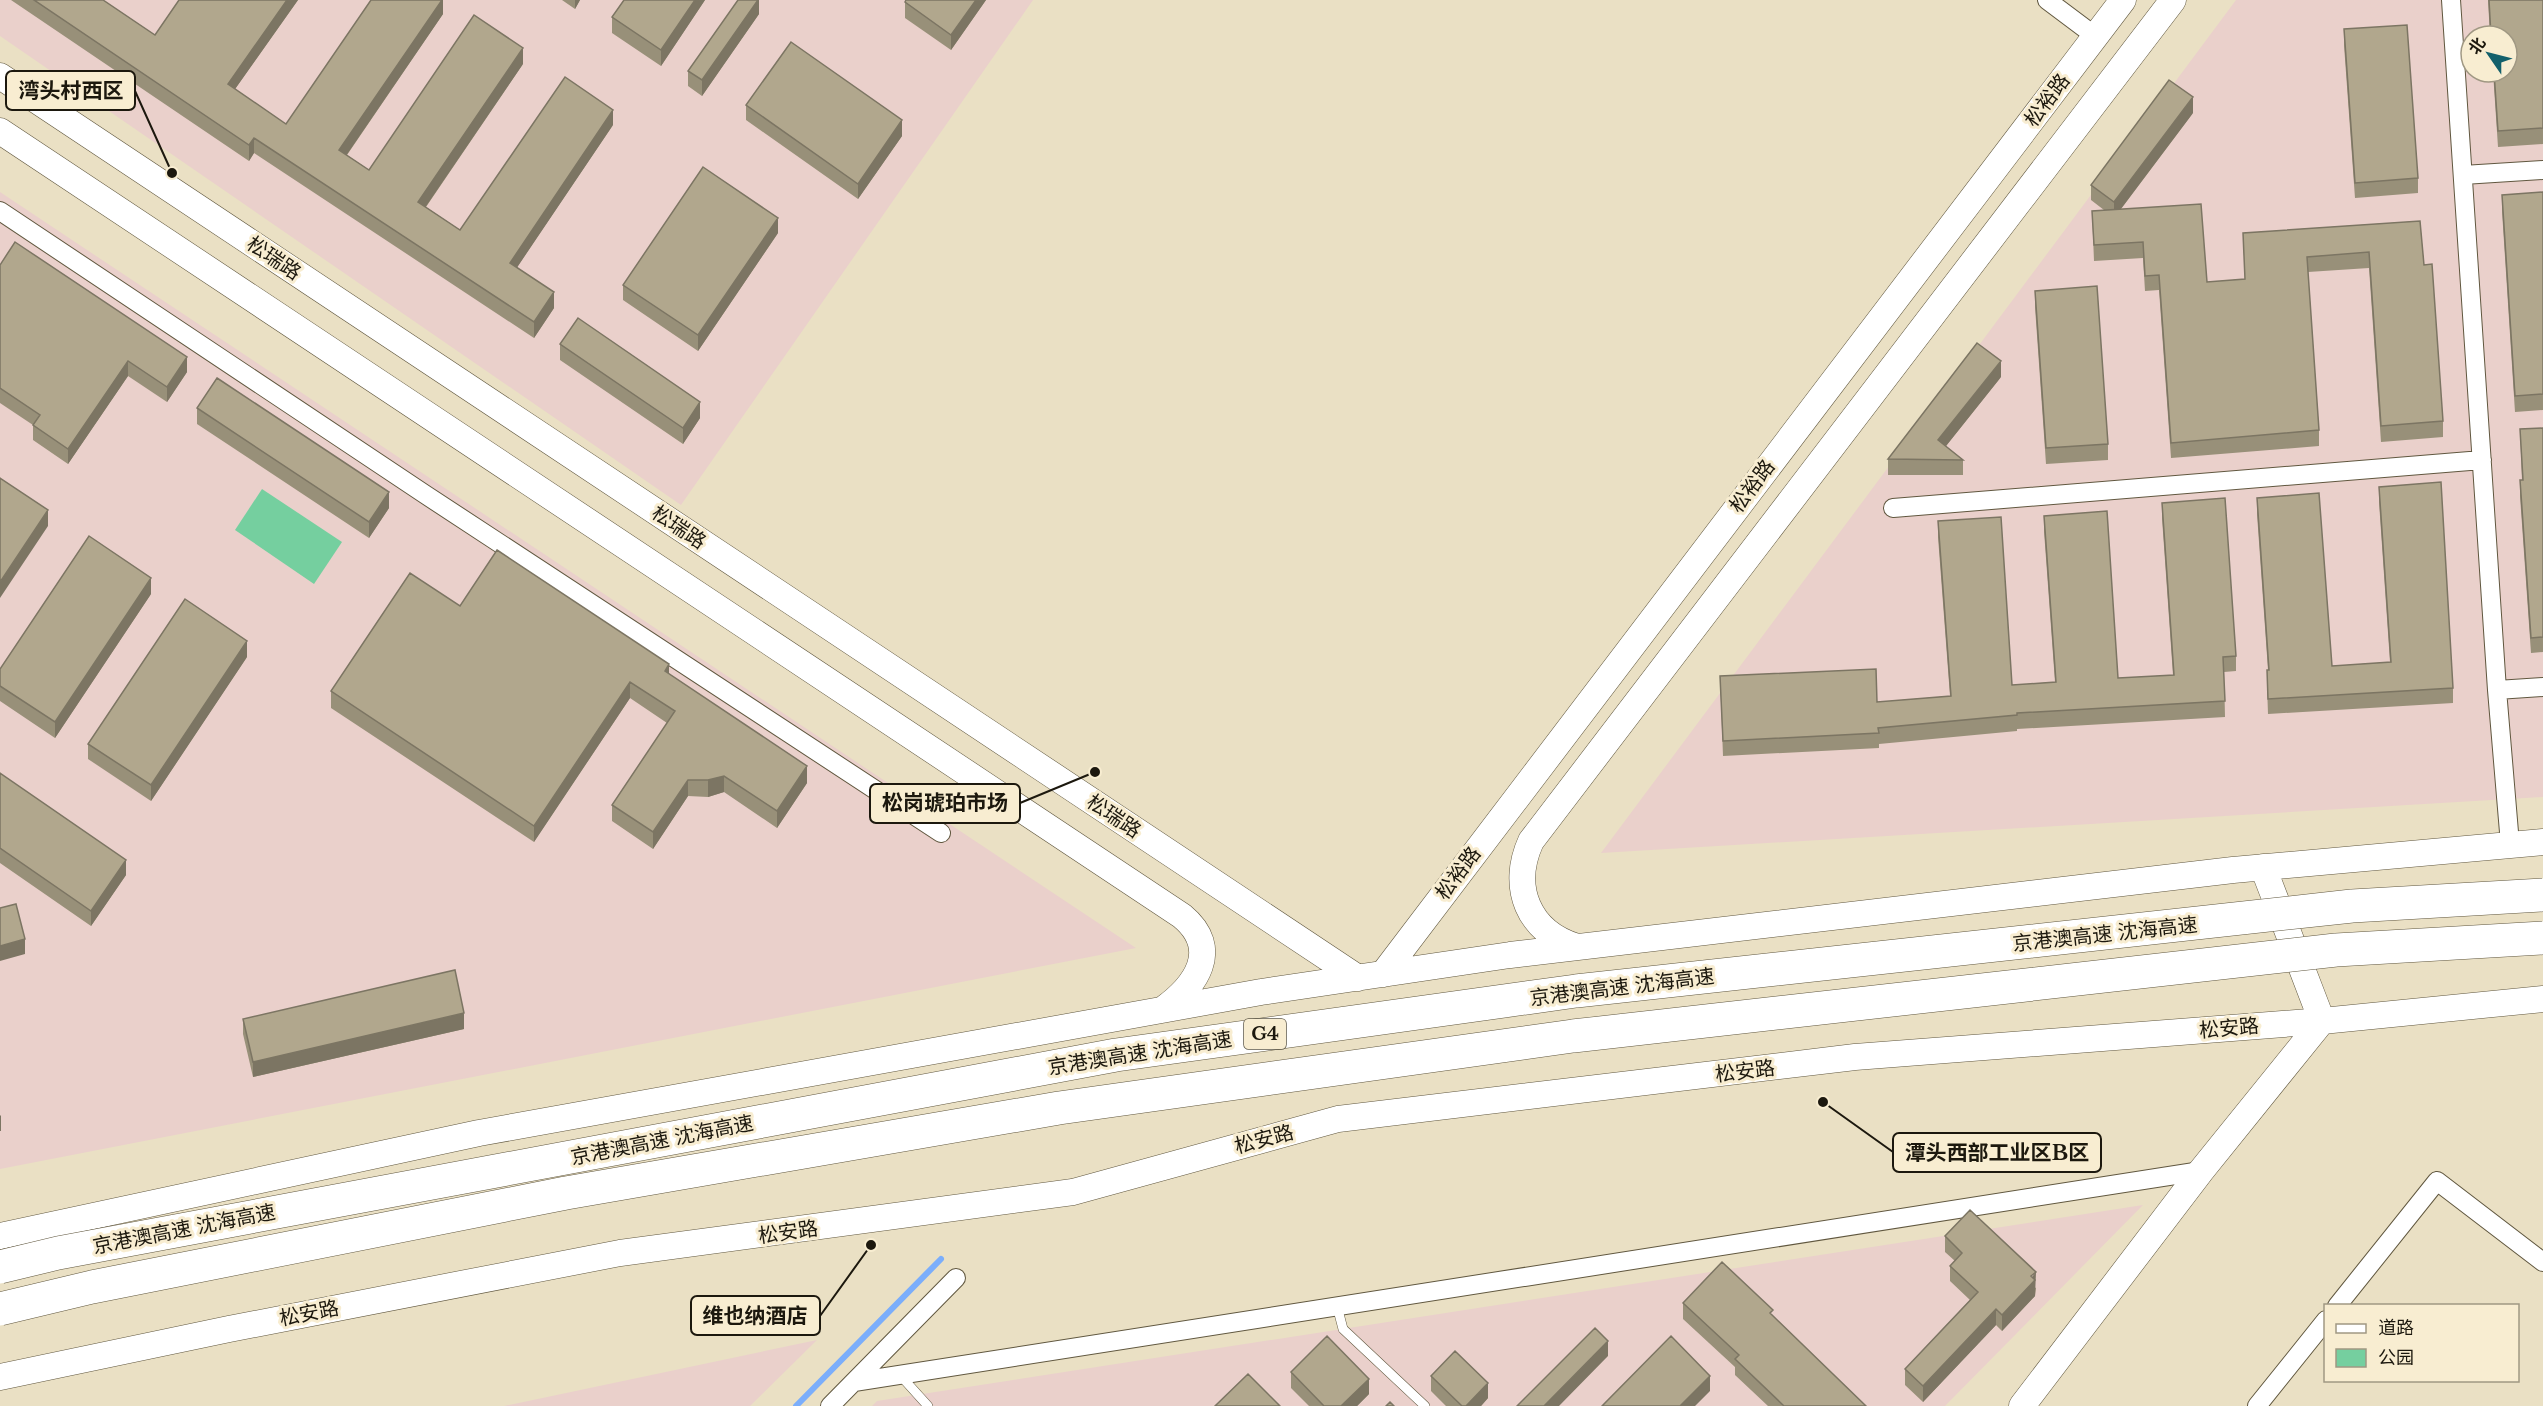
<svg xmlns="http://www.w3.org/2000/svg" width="2543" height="1406" font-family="'Libre Baskerville','Noto Sans SC',serif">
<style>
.industrial{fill:#ead0cb;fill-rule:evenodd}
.green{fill:#75cf9f}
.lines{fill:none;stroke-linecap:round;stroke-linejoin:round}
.stream{stroke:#7baefb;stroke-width:6}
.lane-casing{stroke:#60573f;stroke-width:10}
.street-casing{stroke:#60573f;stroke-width:20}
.secondary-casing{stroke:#60573f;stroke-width:27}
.lane{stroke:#fff;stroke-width:9}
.street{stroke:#fff;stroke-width:18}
.secondary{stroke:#fff;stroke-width:26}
.highway-bridge-casing{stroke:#60573f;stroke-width:34;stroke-linecap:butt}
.highway-bridge{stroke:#fff;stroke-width:33}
.wall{fill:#989079}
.shaded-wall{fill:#7c7563}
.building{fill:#b1a78d;stroke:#7c7563;stroke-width:1.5}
.labels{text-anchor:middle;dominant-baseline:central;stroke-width:6;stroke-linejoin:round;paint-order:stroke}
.shield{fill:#f8edd1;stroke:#5e5848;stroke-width:1.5}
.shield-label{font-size:18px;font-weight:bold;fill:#1c180e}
.street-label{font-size:20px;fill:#1c180e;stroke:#f8edd1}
.leader{fill:none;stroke:#1c180e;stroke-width:2}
.callout-dot{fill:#1c180e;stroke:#f8edd1;stroke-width:2}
.callout{fill:#f8edd1;stroke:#1c180e;stroke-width:2}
.callout-label{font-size:21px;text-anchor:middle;font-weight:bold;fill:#1c180e}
</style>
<rect width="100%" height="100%" fill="#eae0c4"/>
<path class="industrial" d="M0,0H1033L681,505L0,36Z
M2236,0H2543V797L1601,853ZM2471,36H2507V72H2471Z
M0,192L1136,948L0,1169Z
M2143,1205L1945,1406H872L877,1401Z
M817,1340L750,1406H504Z"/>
<path class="green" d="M262,489L342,542L314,584L235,530Z"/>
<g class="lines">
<path class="stream" d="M796,1406L941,1259"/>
<defs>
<path id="lane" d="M1337,1306L1343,1329L1425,1406
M900,1375L928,1406"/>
<path id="street" d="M2047,0L2095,36
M2451,0L2497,690L2510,844
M2463,175L2543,170
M0,211L426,495L941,833
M1893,508L2482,460
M2497,690L2543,687
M2337,1306L2437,1181L2543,1262
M854,1382L2201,1171
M830,1406L956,1278
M2257,1406L2326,1320"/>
<path id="secondary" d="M0,76L1358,978
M0,131L1182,916C1222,949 1196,986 1162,1010
M1577,947C1528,932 1510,887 1531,841L2173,0
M1383,974L2123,0
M0,1236L479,1133L1261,992L1510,955L2233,870L2543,842
M0,1377L229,1329L620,1253L1073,1192L1338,1119L1855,1057L2322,1021L2543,999
M2022,1406L2201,1171L2322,1021L2263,867"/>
</defs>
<use href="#lane" class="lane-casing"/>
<use href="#street" class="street-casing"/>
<use href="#secondary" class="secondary-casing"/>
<use href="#lane" class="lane"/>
<use href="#street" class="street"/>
<use href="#secondary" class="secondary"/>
<defs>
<path id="highway-bridge" d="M0,1267L58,1253L1116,1055L1576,991L2352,906L2543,895
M0,1309L92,1287L566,1193L1059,1108L1573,1036L2336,950L2543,938"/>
</defs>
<use href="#highway-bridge" class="highway-bridge-casing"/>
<use href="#highway-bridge" class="highway-bridge"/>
</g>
<path class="wall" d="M11,0H103L155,35L179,0H298L235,89L286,124L443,0V14L347,155L369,170L523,64L426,207L460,230L613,125L517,267L554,308L534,338L254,153L249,161Z
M562,0H580L575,9Z
M624,0H705L661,66L612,33V17Z
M759,0V14L702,96L688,86V71Z
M986,0L951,50L905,18V2Z
M2488,0H2543V144L2498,147L2493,72H2507V36H2490Z
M2344,29L2418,178V193L2355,198L2344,45Z
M746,105L902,136L858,199L746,120Z
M2193,113L2121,209L2207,282L2245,279L2243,233L2420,221L2424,265L2443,421V437L2381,442L2369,268L2308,272L2319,430V446L2171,458L2159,290L2145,291L2143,258L2094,261L2092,211L2104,210L2091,200V185Z
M2543,192V410L2515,412L2502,211V195Z
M778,233L698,351L623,300V285Z
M0,265L187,372L167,402L128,376L68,464L33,440V425L0,403Z
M2035,291L2108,444V460L2046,464L2035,307Z
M560,344L700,418L683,444L560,360Z
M2001,377L1946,446L1963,460V475H1888V459Z
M197,408L389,508L369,538L197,424Z
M2543,428V652L2531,653L2520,496V480H2522L2520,429Z
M2379,487L2453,688V703L2268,714L2267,685V670H2268L2257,514V498L2332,666L2390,662L2379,502Z
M2162,503L2236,656V671L2224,672L2225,717L2017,729V731L1879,744V748L1723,756L1720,676L1877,702L1950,696L1938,537V521L2012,685L2055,682L2044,531V516L2118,678L2173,675L2162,518Z
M151,594L55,738L0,701V669Z
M460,606L669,674L807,783L777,828L724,792L708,797L688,796L653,849L612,821V805L667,723L630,698L534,842L331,708V691Z
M247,657L151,801L88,759V744Z
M0,773L126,875L91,926L0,863Z
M243,1019L464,1029L253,1077L243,1034Z
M1945,1236L2036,1288L2035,1296L2002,1331L1996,1325L1923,1402L1905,1385V1369L1970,1300L1950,1281V1266L1955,1261L1945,1252Z
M1683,1303L1773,1316L1866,1406H1768L1735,1375V1367L1683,1319Z
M1291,1372L1369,1394L1357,1406H1309L1291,1388Z
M1431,1376L1488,1398L1481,1406H1446L1431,1391Z"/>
<path class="shaded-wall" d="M287,0H298L228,99V84Z
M442,0H443V14L339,166V150Z
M575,0H580L575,9Z
M695,0H705L661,66V50Z
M758,0H759V14L702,96V80Z
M976,0H986L951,50V35Z
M523,48V64L418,218V202Z
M2193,97V113L2114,218V202Z
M613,110V125L510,278V263Z
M902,120V136L858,199V184Z
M254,138V153L249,161V145Z
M778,218V233L698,351V335Z
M554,292V308L534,338V322Z
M187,357V372L167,402V387Z
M128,361V376L68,464V449Z
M2001,361V377L1938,456V440Z
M700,402V418L683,444V428Z
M389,492V508L369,538V522Z
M48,510V526L0,598V582Z
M151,578V594L55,738V722Z
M247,641V657L151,801V785Z
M669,664V681L665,671Z
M630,682V698L534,842V826Z
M807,766V783L777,828V811Z
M724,776V792L708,797V780Z
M688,780V796L653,849V832Z
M126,860V875L91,926V911Z
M25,939V954L0,961V946Z
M464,1013V1029L253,1077V1062Z
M1,1115V1131H0V1116Z
M2036,1272L2035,1296L2002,1331V1315Z
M1996,1309V1325L1923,1402V1386Z
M1608,1341V1356L1559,1406H1544Z
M1710,1376V1391L1695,1406H1680Z
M1369,1379V1394L1357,1406H1341Z
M1488,1383V1398L1481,1406H1466Z"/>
<path class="building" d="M34,0H103L155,35L179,0H287L228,84L286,124L371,0H442L339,150L369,170L474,15L523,48L418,202L460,230L565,77L613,110L510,263L554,292L534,322L254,138L249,145Z
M624,0H695L661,50L612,17Z
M738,0H758L702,80L688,71Z
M906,0H976L951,35L905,2Z
M2489,0H2543V128L2498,131L2494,72H2507V36H2491Z
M2407,25L2418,178L2355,183L2344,29Z
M791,42L902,120L858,184L746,105Z
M2169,80L2193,97L2114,202L2091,185Z
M703,167L778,218L698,335L623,285Z
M2543,192V394L2515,396L2502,195Z
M2201,204L2207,282L2245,279L2243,233L2420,221L2424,265L2432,264L2443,421L2381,426L2369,252L2307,257L2319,430L2171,443L2159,275L2145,276L2143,242L2094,245L2092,211Z
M15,242L187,357L167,387L128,361L68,449L33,425L40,415L0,388V265Z
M2097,286L2108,444L2046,448L2035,291Z
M578,318L700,402L683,428L560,344Z
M1977,343L2001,361L1938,440L1963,460L1888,459Z
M217,378L389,492L369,522L197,408Z
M2543,428V637L2531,638L2520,480H2523L2520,429Z
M0,478L48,510L0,582Z
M2441,482L2453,688L2268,699L2267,670H2269L2257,498L2319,493L2332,666L2391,662L2379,487Z
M2225,498L2236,656L2223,657L2225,701L2017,713V715L1878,728L1879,733L1723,741L1720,676L1876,669L1877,702L1951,696L1938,521L2001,517L2012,685L2056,682L2044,516L2107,511L2118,678L2174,675L2162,503Z
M89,536L151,578L55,722L0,686V669Z
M497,550L669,664L665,671L807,766L777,811L724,776L708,780H688L653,832L612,805L675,711L630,682L534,826L331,691L410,573L460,606Z
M185,599L247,641L151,785L88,744Z
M0,773L126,860L91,911L0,848Z
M16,904L25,939L0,946V908Z
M455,970L464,1013L253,1062L243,1019Z
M1970,1210L2036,1272L2031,1276L2035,1280L2002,1315L1996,1309L1923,1386L1905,1369L1978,1292L1950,1266L1962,1253L1945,1236Z
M1722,1262L1773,1310L1770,1313L1866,1406H1784L1735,1359L1739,1355L1683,1303Z
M1595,1328L1608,1341L1544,1406H1517Z
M1327,1336L1369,1379L1341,1406H1324L1291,1372Z
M1671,1336L1710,1376L1680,1406H1602Z
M1455,1351L1488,1383L1466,1406H1462L1431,1376Z
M1248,1374L1280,1406H1215Z
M1390,1402L1394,1406H1386Z"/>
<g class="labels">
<rect class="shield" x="1244" y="1019" width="42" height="30" rx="4.5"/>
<g class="shield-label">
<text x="1265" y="1034">G4</text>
</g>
<g class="street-label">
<text transform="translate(2047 100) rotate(-53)">松裕路</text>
<text transform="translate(274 258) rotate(34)">松瑞路</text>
<text transform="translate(1752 486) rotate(-53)">松裕路</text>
<text transform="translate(679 527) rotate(34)">松瑞路</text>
<text transform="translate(1114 816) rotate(34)">松瑞路</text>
<text transform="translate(1458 873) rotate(-53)">松裕路</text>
<text transform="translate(2105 934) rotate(-6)">京港澳高速 沈海高速</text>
<text transform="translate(1622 987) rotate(-7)">京港澳高速 沈海高速</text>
<text transform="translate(2229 1028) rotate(-5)">松安路</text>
<text transform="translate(1140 1053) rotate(-9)">京港澳高速 沈海高速</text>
<text transform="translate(1745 1071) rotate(-7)">松安路</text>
<text transform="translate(1264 1139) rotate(-15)">松安路</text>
<text transform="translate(662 1140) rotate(-11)">京港澳高速 沈海高速</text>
<text transform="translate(184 1229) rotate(-11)">京港澳高速 沈海高速</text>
<text transform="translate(788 1232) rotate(-8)">松安路</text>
<text transform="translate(309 1313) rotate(-11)">松安路</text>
</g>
</g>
<path class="leader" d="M172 173L135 91M1095 772L1020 803M1823 1102L1893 1152M871 1245L820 1316"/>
<g class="callout-dot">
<circle cx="172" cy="173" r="6"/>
<circle cx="1095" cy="772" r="6"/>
<circle cx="1823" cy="1102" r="6"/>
<circle cx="871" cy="1245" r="6"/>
</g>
<g class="callout">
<rect x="6" y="71" width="129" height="39" rx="6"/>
<rect x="870" y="784" width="150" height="39" rx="6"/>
<rect x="1893" y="1133" width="208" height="39" rx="6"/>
<rect x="691" y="1296" width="129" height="39" rx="6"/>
</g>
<g class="callout-label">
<text x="71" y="98">湾头村西区</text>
<text x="945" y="810">松岗琥珀市场</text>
<text x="1997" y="1160">潭头西部工业区B区</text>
<text x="755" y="1323">维也纳酒店</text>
</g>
<rect x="2324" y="1304" width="195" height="78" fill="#f8edd1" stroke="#a09883" stroke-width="1.5"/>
<rect x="2336" y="1324" width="30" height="9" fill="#ffffff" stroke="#a09883" stroke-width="1.5"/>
<text x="2378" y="1334" font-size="18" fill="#1c180e">道路</text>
<rect x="2336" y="1349" width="30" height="18" fill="#75cf9f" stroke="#a09883" stroke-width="1.5"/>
<text x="2378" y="1364" font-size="18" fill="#1c180e">公园</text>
<g transform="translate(2489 54) rotate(305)"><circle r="28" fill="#f8edd1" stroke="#a09883" stroke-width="1.5"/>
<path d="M0-4.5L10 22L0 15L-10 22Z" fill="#13606b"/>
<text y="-9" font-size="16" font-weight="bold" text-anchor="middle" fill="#1c180e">北</text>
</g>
</svg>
